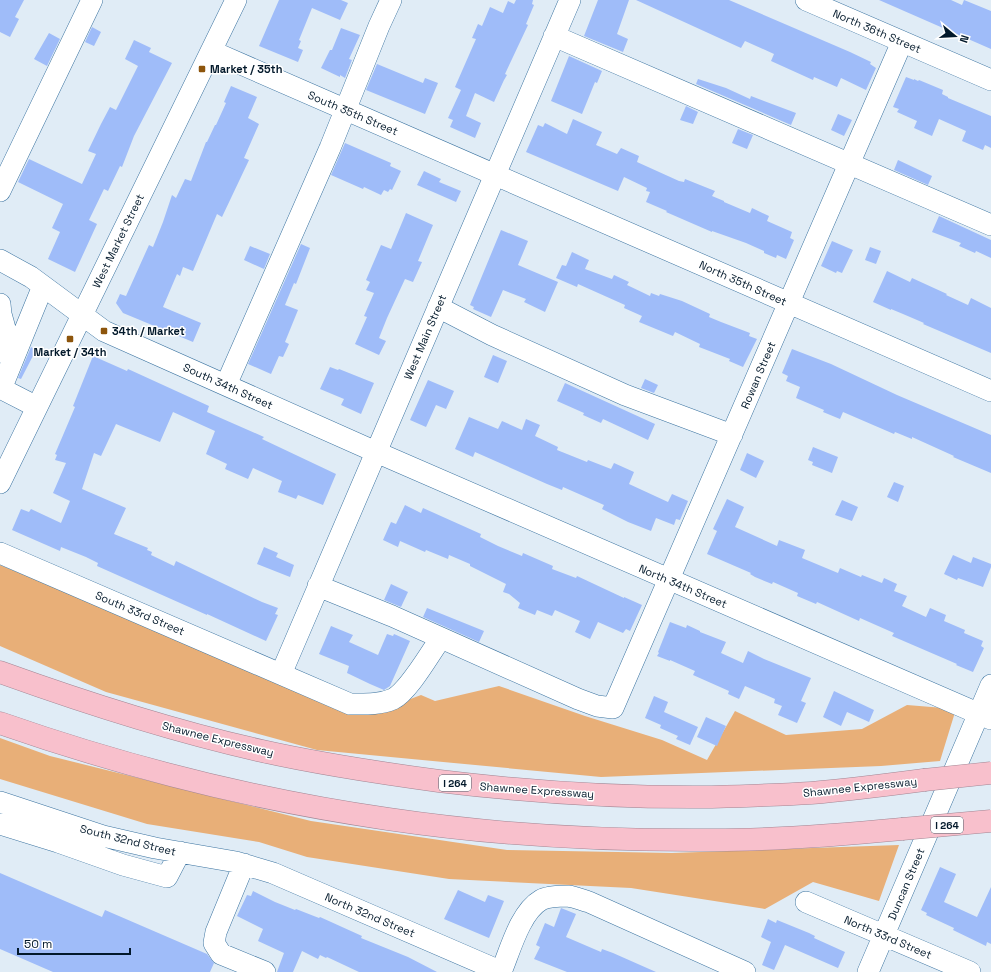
<svg xmlns="http://www.w3.org/2000/svg" width="991" height="972" font-family="'Space Grotesk',sans-serif">
<style>
.green{fill:#e8af78}
.building{fill:#9fbcf9}
.lines{fill:none;stroke-linecap:round;stroke-linejoin:round}
.minor-casing{stroke:#3c74a1;stroke-width:22}
.highway-casing{stroke:#a28694;stroke-width:23}
.minor{stroke:#fff;stroke-width:21}
.highway{stroke:#f8c0cc;stroke-width:22}
.highway-bridge-casing{stroke:#a28694;stroke-width:23;stroke-linecap:butt}
.highway-bridge{stroke:#f8c0cc;stroke-width:22}
.poi-dot{fill:#8d550c;stroke:#fff;stroke-width:1.5}
.labels{text-anchor:middle;dominant-baseline:central;stroke-width:3;stroke-linejoin:round;paint-order:stroke}
.shield{fill:#fff;stroke:#4f5e6b;stroke-width:1}
.shield-label{font-size:10px;font-weight:bold;fill:#03192b}
.street-label{font-size:11px;fill:#03192b;stroke:#fff}
.poi-label{font-size:11px;font-weight:bold;fill:#03192b;stroke:#fff;text-anchor:start}
</style>
<rect width="100%" height="100%" fill="#e0ecf6"/>
<path class="green" d="M0,565L357,711L392,706L421,695L435,701L499,686L585,716L662,740L707,760L735,711L786,735L862,729L907,705L956,709L940,761L881,766L601,777L317,750L106,692L0,646Z
M0,738L50,756L311,821L507,850L672,853L899,845L879,901L813,882L765,909L631,888L449,879L307,857L259,842L147,824L0,779Z"/>
<path class="building" d="M0,0H24L15,17L19,19L10,37L0,32Z
M279,0H341L348,3L340,20L312,8L299,40L301,41L298,48L303,50L298,62L259,46Z
M516,0H533L532,4L534,5L526,24L528,25L505,74L507,75L504,80L494,102L475,93L466,116L481,123L475,138L450,127L453,120L448,118L461,90L455,87L476,39L472,38L478,24L482,26L490,7L503,13L508,1L514,4Z
M598,0H629L617,34L628,39L623,52L584,36Z
M636,0H729L850,52L871,62L870,64L876,68L866,90L841,78L837,87L814,77L813,80L771,61L774,54L745,41L741,48Z
M879,0H951L962,5L964,0L991,11V49Z
M92,27L101,32L94,46L85,42Z
M341,28L360,35L349,59L352,60L345,78L340,75V77L321,68L330,50H332Z
M49,33L60,39L47,66L34,59Z
M134,40L151,48L149,52L172,63L134,136L122,167L120,166L108,191L104,189L89,220L97,224L75,272L48,259L60,232L52,228L63,204L18,182L29,159L82,184L96,154L88,151L101,124L110,107L116,110L138,66L125,59Z
M569,56L602,71L597,83L595,82L582,114L551,101Z
M377,64L423,83L425,78L438,83L425,114L366,90Z
M906,77L914,80V79L918,81L919,80L943,90L942,94L948,97V98L991,116V148L985,145L983,150L962,141L966,131L939,119L932,136L914,128L917,121L897,112L899,109L893,107Z
M698,79L726,88L750,99L751,96L796,113L791,125L696,84Z
M231,86L257,97L248,118L259,124L244,158L249,160L222,217L217,214L193,271L183,267L180,276L177,274L163,307L201,323L193,342L123,313L116,303L120,294L126,296L149,245L153,247L163,222L172,195L176,198L185,179L191,181L206,142H207L215,125H216L226,103L224,102Z
M686,106L698,112L693,124L680,120Z
M838,114L852,120L844,136L831,130Z
M573,119L602,132L596,145L617,154L621,148L639,156L637,162L679,181L684,182L685,179L715,191L712,196L724,201V202L750,213L752,208L769,216L767,221L792,232L790,238L794,240L786,259L777,255L776,258L764,253V251L746,243L712,231V232L666,212L667,211L646,202L650,192L646,191L647,188L624,177L618,191L526,152L538,125L543,127L545,123L567,134Z
M738,129L753,135L747,149L732,143Z
M345,143L391,163L390,166L401,171L392,190L390,189L388,192L384,190L381,195L364,187L363,189L331,175Z
M898,160L932,176L928,185L894,170Z
M424,171L441,179L439,182L461,191L456,202L417,185Z
M406,213L433,225L418,261L422,262L413,282L405,279L387,318L379,338L386,341L379,355L355,344L367,317L364,316L374,293L366,290L370,282L366,280L381,245L391,249Z
M939,216L991,240V258L976,251L975,253L959,246L961,243L932,232Z
M501,230L528,241L518,265L558,282L545,312L524,302L526,299L503,290L491,317L473,309L474,307L470,305Z
M832,241L853,250L842,273L837,271L836,273L821,266Z
M301,244L310,248L296,284L294,283L285,305L298,310L285,342L289,344L283,357L279,356L271,374L248,364Z
M250,246L270,254L264,269L244,260Z
M870,247L881,251L876,264L865,260Z
M572,252L589,260L585,269L612,279L614,275L629,282L627,285L650,296L651,293L659,296L660,294L682,301L710,314L709,317L721,322L750,333L749,336L757,339L743,367L729,361L730,359L699,347L700,344L675,332L673,336L639,322L642,316L624,308L625,305L578,284L577,287L556,278L562,265L566,266Z
M887,271L910,282L912,278L947,294L946,295L968,305L971,298L991,308V353L923,324L924,323L903,314L891,309V310L873,302Z
M31,347L36,350L21,379L18,378Z
M792,349L831,364L897,395L991,435V473L953,457L954,456L912,437V439L895,432L894,434L843,412L840,419L823,412L824,410L796,398L800,387L786,381L788,376L782,373Z
M493,355L507,361L498,383L484,377Z
M93,356L127,371L128,369L209,406L207,412L264,437L262,439L336,474L323,505L298,495L296,499L278,492L282,481L253,468L248,479L225,469L227,464L206,454L215,431L173,412L160,442L116,424L101,456L94,453L82,489L126,508L114,534L148,548L147,550L152,552L151,555L174,566L176,561L262,602L278,608L275,614L278,615L266,641L207,614V615L97,566L98,563L86,557L61,547L60,551L12,530L21,509L29,512L31,509L61,523L70,501L53,493L66,463L55,460L57,455L55,454L75,407L73,406Z
M330,367L338,370L339,369L374,383L361,414L341,405L344,399L320,389Z
M645,379L658,385L654,393L641,388Z
M428,380L454,391L446,409L436,405L426,427L410,420Z
M565,383L655,424L648,440L603,419L601,423L583,415L584,413L557,401Z
M469,417L498,429L502,421L522,430L526,419L540,425L535,436L558,447L557,450L587,462L588,460L611,469L614,463L634,472L629,484L668,502L672,494L688,501L680,520L676,519L674,525L656,518L651,531L628,522L602,509L604,505L563,487L562,490L547,484L475,452L473,457L455,449Z
M813,447L838,457L832,473L812,465L813,462L808,460Z
M747,453L764,461L756,478L740,470Z
M894,482L904,486L898,502L887,497Z
M727,499L744,507L735,527L777,546L779,540L805,550L802,558L838,573L840,568L861,577L862,575L882,583L884,578L897,584L894,591L907,596L902,606L926,617L930,608L946,615L944,621L965,630L964,633L983,641L981,646L984,648L973,672L956,665L957,664L892,636L894,633L860,618L859,621L817,602L816,604L797,596L798,593L773,582L772,584L755,577L750,574L751,573L707,554L717,531L713,529Z
M842,500L858,507L852,521L835,515Z
M405,505L421,513L423,508L481,534L480,537L498,546L522,556L523,553L553,566L552,569L576,578L577,576L624,598V597L642,605L630,631L626,629L623,633L598,622L590,639L575,632L580,621L555,610L552,616L537,610L535,615L518,608L520,603L509,594L503,592L506,584L470,566V564L449,555L448,559L426,550L425,552L400,541L398,547L383,540L391,522L396,524Z
M264,547L278,553L276,557L294,565L290,577L257,564Z
M953,555L971,563L973,557L991,564V567L983,587L958,578L957,580L944,574Z
M391,584L408,592L401,607L384,600Z
M427,608L484,631L479,642L423,617Z
M670,622L686,628L687,625L700,631V632L726,642L721,653L743,663L748,651L764,659L811,678L801,701L806,703L797,723L778,715L782,706L774,703L775,699L745,686L739,699L728,694L729,691L693,675L695,671L670,660V661L657,656L659,653L658,652Z
M331,626L353,635L349,642L378,655L387,634L393,636L394,634L410,641L390,686L384,690L370,684L347,673L349,666L319,654Z
M834,691L874,710L869,722L847,712L841,726L823,717Z
M654,696L668,702L664,712L698,727L690,745L676,739L678,736L660,728L661,725L645,718Z
M706,717L726,726L717,746L697,737Z
M940,867L956,874L944,902L977,917L991,887V944L987,942L986,946L953,930L954,928L926,915L927,913L921,910Z
M0,873L102,917L105,910L207,954L214,963L210,972H53L0,949Z
M458,890L485,902L488,895L504,901L489,938L444,919Z
M253,891L275,902L295,910L296,909L319,918L320,917L362,936L361,938L408,957L437,972H359L327,957L326,958L320,955L318,959L302,951L293,972H277L284,953L258,941L263,929L237,916L247,895L251,896Z
M561,908L576,914L566,937L601,952L602,949L613,953L656,972H567L534,959L540,947L536,945L545,923L554,927Z
M768,919L776,923L777,920L809,933L815,936L814,938L845,952L838,968L785,945L774,970L762,965L771,942L761,937Z"/>
<g class="lines">
<defs>
<path id="minor" d="M806,0L991,80
M554,36L991,225
M211,51L991,391
M0,191L92,0
M0,260L31,277L104,331L376,452L991,719
M0,304L1,314L6,332L0,352
M438,307L492,335L625,395L732,435
M226,385L330,148L379,26L391,0
M0,388L37,407
M1,389L43,286
M0,483L236,0
M0,553L350,704C364,704 379,705 393,699C409,691 430,653 441,638
M318,586L392,616L578,699L597,706L613,708L902,42
M281,674L570,0
M0,802L103,836L155,848L236,862L273,873L502,972
M0,824L58,842L66,831
M58,842L123,865L167,877L180,852
M244,864L216,932L214,943L221,954L265,972
M806,902L970,972
M501,972C510,951 520,912 541,900C548,896 560,896 568,896C575,897 582,900 589,902L745,972
M868,972L991,685"/>
<path id="highway" d="M0,672C86,703 173,731 262,751C320,764 380,773 439,781C530,792 620,798 712,797C745,796 778,795 811,793C848,790 886,785 924,780
M0,723C126,767 256,800 388,819C496,835 605,841 714,840C777,840 840,835 902,829"/>
</defs>
<use href="#minor" class="minor-casing"/>
<use href="#highway" class="highway-casing"/>
<use href="#minor" class="minor"/>
<use href="#highway" class="highway"/>
<defs>
<path id="highway-bridge" d="M924,780L991,773
M902,829L991,821"/>
</defs>
<use href="#highway-bridge" class="highway-bridge-casing"/>
<use href="#highway-bridge" class="highway-bridge"/>
</g>
<g class="poi-dot">
<rect x="198" y="65" width="8" height="8" rx="2"/>
<rect x="100" y="327" width="8" height="8" rx="2"/>
<rect x="66" y="335" width="8" height="8" rx="2"/>
</g>
<g class="labels">
<g class="shield">
<rect x="439" y="775" width="32" height="16" rx="3"/>
<rect x="931" y="817" width="32" height="16" rx="3"/>
</g>
<g class="shield-label">
<text x="455" y="783">I 264</text>
<text x="947" y="825">I 264</text>
</g>
<g class="street-label">
<text transform="translate(877 31) rotate(23)">North 36th Street</text>
<text transform="translate(353 113) rotate(23)">South 35th Street</text>
<text transform="translate(118 241) rotate(-64)">West Market Street</text>
<text transform="translate(743 283) rotate(24)">North 35th Street</text>
<text transform="translate(425 337) rotate(-67)">West Main Street</text>
<text transform="translate(758 375) rotate(-67)">Rowan Street</text>
<text transform="translate(228 386) rotate(24)">South 34th Street</text>
<text transform="translate(683 586) rotate(23)">North 34th Street</text>
<text transform="translate(140 613) rotate(23)">South 33rd Street</text>
<text transform="translate(218 739) rotate(14)">Shawnee Expressway</text>
<text transform="translate(860 787) rotate(-6)">Shawnee Expressway</text>
<text transform="translate(537 790) rotate(4)">Shawnee Expressway</text>
<text transform="translate(128 840) rotate(14)">South 32nd Street</text>
<text transform="translate(906 884) rotate(-67)">Duncan Street</text>
<text transform="translate(370 915) rotate(23)">North 32nd Street</text>
<text transform="translate(888 937) rotate(23)">North 33rd Street</text>
</g>
<g class="poi-label">
<text x="210" y="69">Market / 35th</text>
<text x="112" y="331">34th / Market</text>
<text x="70" y="352" text-anchor="middle">Market / 34th</text>
</g>
</g>
<g transform="translate(955 36) rotate(108)" stroke="#ffffff" stroke-width="3" paint-order="stroke">
<path d="M0-3L7 15L0 10L-7 15Z" fill="#03192b"/>
<text y="-6" font-size="11" font-weight="bold" text-anchor="middle" fill="#03192b">N</text>
</g>
<path d="M18 948v6h112v-6" fill="none" stroke="#03192b" stroke-width="2"/>
<text x="24" y="948" font-size="12" fill="#03192b" stroke="#ffffff" stroke-width="3" paint-order="stroke">50 m</text>
</svg>
